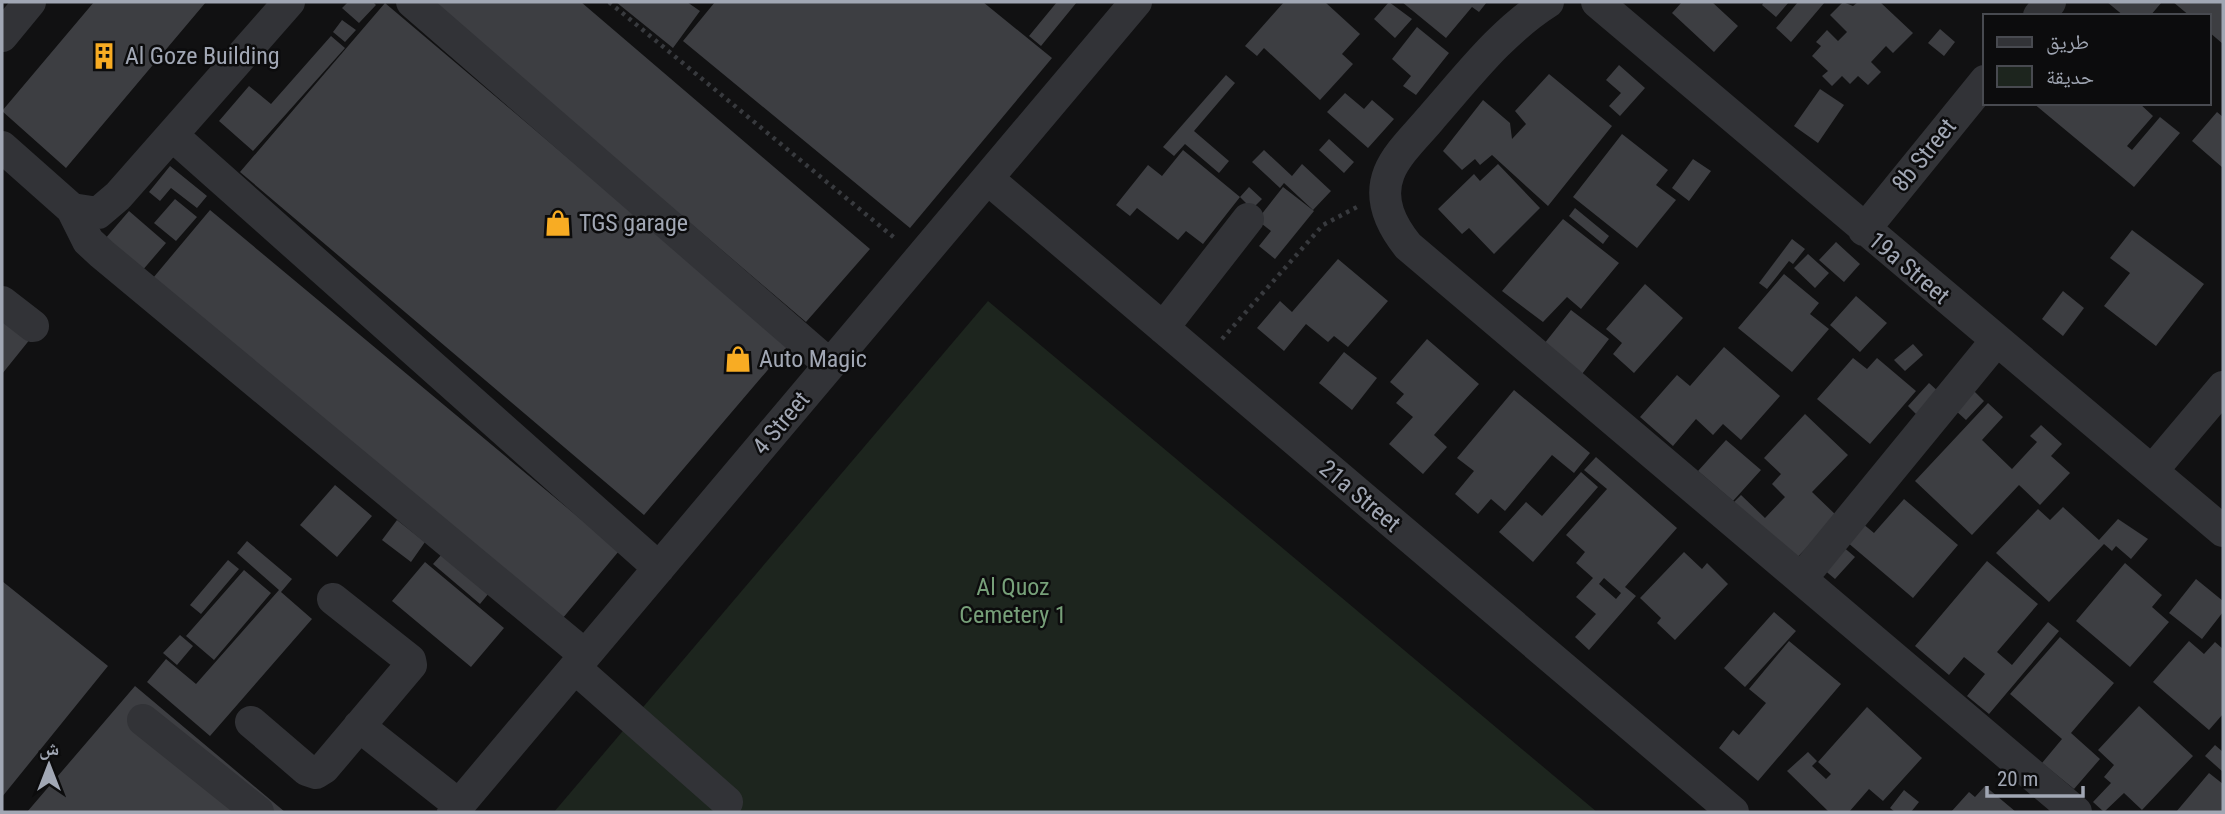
<svg xmlns="http://www.w3.org/2000/svg" width="2225" height="814" font-family="'Roboto Condensed','Noto Naskh Arabic',sans-serif">
<style>
.green{fill:#1d251e}
.building{fill:#3d3e42;fill-rule:evenodd}
.lines{fill:none;stroke-linecap:round;stroke-linejoin:round}
.path{stroke:#383a3e;stroke-width:4.5;stroke-dasharray:3.5 5;stroke-linecap:butt}
.minor{stroke:#323337;stroke-width:32}
.labels{text-anchor:middle;dominant-baseline:central;stroke-width:5;stroke-linejoin:round;paint-order:stroke}
.poi-label{font-size:24px;fill:#a1a7b4;stroke:#0c0c0d;text-anchor:start}
.street-label{font-size:24px;fill:#a1a7b4;stroke:#0c0c0d}
.park-label{font-size:24px;fill:#77a079;stroke:#0c0c0d}
</style>
<rect width="100%" height="100%" fill="#111112"/>
<path class="green" d="M988,301L1597,812H554Z"/>
<path class="building" d="M94,2H206L66,168L2,111Z
M348,2H373L376,5L359,23L342,8Z
M431,2H581L870,249L806,322Z
M616,2H687L700,11L673,48Z
M715,2H983L1052,58L910,228L683,41Z
M1057,2H1077L1041,46L1029,36Z
M1284,2H1325L1360,34L1342,54L1353,64L1320,100L1264,48L1257,56L1245,46Z
M1389,2L1412,19L1395,38L1374,19Z
M1402,2H1487L1479,12L1472,7L1446,38Z
M1682,2H1712L1738,26L1714,52L1672,13Z
M1764,2H1789L1776,17L1762,5Z
M1798,2H1825L1791,42L1776,28Z
M1843,2L1853,6L1858,2H1880L1913,33L1893,53L1886,46L1871,62L1881,72L1868,85L1858,76L1850,84L1842,76L1832,86L1822,76L1828,71L1812,56L1821,46L1816,42L1827,30L1838,41L1847,32L1830,15Z
M2107,2H2162L2150,16H2124Z
M2173,2H2223V44L2209,32V16H2190Z
M385,3L789,345L644,515L240,172Z
M342,20L356,30L345,42L333,32Z
M1417,27L1449,53L1416,95L1403,86L1411,76L1392,59Z
M1940,29L1955,42L1944,56L1928,43Z
M331,36L345,48L253,151L219,121L249,86L271,104Z
M1619,65L1645,88L1620,116L1609,106L1621,93L1606,80Z
M1549,74L1612,126L1548,206L1492,155L1480,165L1475,159L1462,170L1443,151L1483,100L1510,123L1512,139L1526,124L1515,111Z
M1226,75L1235,83L1194,131L1229,161L1219,173L1185,144L1174,156L1163,147Z
M1820,89L1844,105L1818,143L1794,126Z
M1345,93L1364,109L1372,100L1394,119L1368,148L1327,112Z
M2033,103H2139L2153,116L2127,146L2132,150L2160,117L2180,133L2134,187Z
M2217,112L2223,117V168L2192,141Z
M1622,134L1668,170L1656,185L1676,200L1637,248L1573,197Z
M1329,139L1354,162L1344,173L1319,150Z
M1183,150L1240,197L1249,187L1262,199L1252,209L1240,197L1203,244L1186,231L1178,240L1137,208L1130,216L1116,205L1148,165L1162,176Z
M1264,150L1292,176L1302,164L1331,191L1313,210L1284,183L1280,188L1252,162Z
M1693,159L1711,171L1689,201L1672,188Z
M1498,164L1540,208L1494,254L1469,228L1462,234L1438,209L1474,174L1480,181Z
M170,166L207,196L197,208L171,188L160,201L149,192Z
M1283,187L1314,211L1275,259L1259,246L1271,231L1257,220Z
M175,199L197,217L176,241L154,223Z
M1575,208L1609,236L1603,244L1569,216Z
M210,210L619,551L557,625L148,284Z
M129,211L166,243L135,279L98,247Z
M1563,219L1619,263L1581,309L1567,297L1543,322L1502,291Z
M2132,230L2204,284L2156,346L2104,306L2130,273L2110,258Z
M1792,239L1805,249L1793,264L1789,261L1767,289L1759,283Z
M1836,242L1860,264L1844,282L1819,260Z
M1808,254L1829,273L1815,288L1794,268Z
M1338,259L1388,301L1348,347L1334,336L1328,342L1306,324L1284,351L1257,328L1280,301L1292,312Z
M1784,274L1819,303L1810,314L1829,329L1792,372L1738,328Z
M1645,284L1683,318L1634,373L1613,354L1622,343L1606,329Z
M2063,291L2084,308L2063,336L2042,319Z
M1856,296L1887,323L1860,352L1830,325Z
M1571,310L1609,339L1582,374L1544,344Z
M2,315L31,338L2,374Z
M1427,339L1479,384L1434,435L1447,447L1423,474L1389,444L1413,417L1396,403L1404,394L1390,382Z
M1913,344L1923,355L1905,371L1894,360Z
M1724,347L1780,396L1741,440L1723,424L1713,435L1696,419L1673,446L1640,417L1677,375L1690,386Z
M1344,352L1377,378L1352,410L1319,383Z
M1853,358L1867,369L1877,358L1916,391L1870,444L1817,399Z
M1929,383L1940,393L1918,416L1908,406Z
M1514,390L1590,453L1574,473L1552,455L1505,511L1491,499L1478,514L1455,494L1474,471L1457,458Z
M1973,390L1984,401L1966,420L1955,410Z
M1988,403L2003,417L1982,440L2012,469L2037,442L2030,436L2041,425L2062,444L2051,456L2070,473L2040,505L2019,485L1972,535L1915,481Z
M1805,414L1848,455L1812,492L1837,516L1791,564L1730,506L1741,495L1765,518L1785,497L1772,484L1781,474L1764,458Z
M1726,440L1761,470L1733,501L1698,471Z
M1596,457L1677,528L1625,587L1636,596L1589,650L1575,637L1596,614L1576,597L1593,578L1576,563L1585,552L1566,535L1607,489L1584,470ZM1604,578L1621,593L1616,599L1599,584Z
M1581,472L1598,487L1533,562L1499,532L1526,502L1542,516Z
M335,485L372,516L337,557L300,525Z
M1904,499L1958,545L1913,598L1847,542L1862,523L1874,533Z
M2063,507L2099,540L2118,519L2148,539L2131,559L2116,546L2112,551L2104,544L2049,602L1996,553L2038,509L2050,520Z
M397,520L425,542L411,562L382,540Z
M247,541L292,579L281,592L312,619L210,736L147,682L166,659L196,684L279,590L237,553Z
M1841,545L1855,557L1835,579L1822,568Z
M1684,552L1702,569L1707,563L1728,584L1675,640L1657,623L1661,618L1640,598Z
M442,554L489,593L480,604L433,564Z
M228,560L239,569L201,614L190,605Z
M1987,561L2038,604L1997,652L2012,665L2048,622L2059,631L1989,714L1967,696L1985,674L1964,657L1949,675L1915,646Z
M425,562L504,628L471,667L392,601Z
M2125,563L2162,595L2152,607L2169,622L2130,667L2076,621Z
M244,570L271,593L214,660L186,636Z
M2196,579L2223,601V612L2202,639L2169,613Z
M2,581L108,666L2,797Z
M1774,612L1796,631L1745,687L1724,668Z
M180,635L193,646L177,665L163,653Z
M2060,637L2114,683L2071,733L2100,759L2074,789L2042,763L2062,739L2010,694Z
M1789,641L1841,684L1758,781L1719,748L1733,730L1739,735L1766,703L1749,689Z
M2189,641L2204,654L2215,642L2223,649V714L2209,730L2153,682Z
M135,686L285,812H27Z
M2139,706L2193,756L2142,810L2124,793L2104,812L2093,802L2111,783L2104,777L2114,765L2098,750Z
M1867,707L1922,758L1883,801L1869,789L1849,812H1829L1787,771L1808,752L1817,761L1812,766L1826,779L1831,774L1818,762Z
M2215,745L2223,752V772L2205,756Z
M2209,773L2223,784V812H2176Z
M1985,786L2016,812H1951L1969,792L1975,797Z
M1904,790L1919,802L1911,812H1895L1890,808Z"/>
<g class="lines">
<path class="path" d="M609,2L897,240
M1222,339L1323,225L1357,207"/>
<path class="minor" d="M412,2L830,365
M1548,2C1501,32 1468,76 1431,118C1417,135 1397,153 1389,173C1378,201 1392,226 1408,246L2076,812
M1597,2L2223,531
M2039,16L2050,2
M2,36L30,2
M172,135L659,568
M2,147L72,209L98,213L118,196L289,2
M988,179L1733,812
M72,209L88,241L102,254L585,655
M1864,230L1985,81
M2,302L33,326
M1163,328L1248,219
M2152,471L2223,387
M1801,579L1996,341
M575,668L727,802
M143,720L258,812
M251,722L307,770L316,773L324,768L411,665L410,660L333,599
M359,726L459,805
M453,812L1136,2"/>
</g>
<defs>
<symbol id="building-bare" viewBox="-9 -9 18 18"><path d="M-4-6H4V6H1V3H-1V6H-4ZM-2.5-4.3h1.7v1.8h-1.7ZM.8-4.3h1.7v1.8H.8ZM-2.5-1h1.7V.8h-1.7ZM.8-1h1.7V.8H.8Z" fill="#f8ac23" stroke="#0c0c0d" stroke-width="2.5" paint-order="stroke"/></symbol>
<symbol id="shop-bare" viewBox="-9 -9 18 18"><path d="M-5-2.5h2.3a2.7 3.5 0 0 1 5.4 0H5L5.5 6h-11ZM-1.5-2.5h3a1.5 2.3 0 0 0-3 0Z" fill="#f8ac23" stroke="#0c0c0d" stroke-width="2.5" paint-order="stroke"/></symbol>
</defs>
<g fill-rule="evenodd">
<use href="#building-bare" x="85" y="37" width="38" height="38"/>
<use href="#shop-bare" x="539" y="204" width="38" height="38"/>
<use href="#shop-bare" x="719" y="340" width="38" height="38"/>
</g>
<g class="labels">
<g class="poi-label">
<text x="125" y="56">Al Goze Building</text>
<text x="579" y="223">TGS garage</text>
<text x="759" y="359">Auto Magic</text>
</g>
<g class="street-label">
<text transform="translate(1924 155) rotate(-51)">8b Street</text>
<text transform="translate(1909 268) rotate(40)">19a Street</text>
<text transform="translate(781 423) rotate(-50)">4 Street</text>
<text transform="translate(1360 496) rotate(40)">21a Street</text>
</g>
<g class="park-label">
<text x="1013" y="587">Al Quoz<tspan x="1013" dy="28">Cemetery 1</tspan></text>
</g>
</g>
<rect width="2225" height="814" fill="none" stroke="#a1a7b4" stroke-width="7"/>
<rect x="1983" y="14" width="228" height="91" fill="#0c0c0d" stroke="#484a50" stroke-width="2"/>
<rect x="1997" y="37" width="35" height="10" fill="#323337" stroke="#484a50" stroke-width="2"/>
<text x="2046" y="49" font-size="21" fill="#a1a7b4">طريق</text>
<rect x="1997" y="66" width="35" height="21" fill="#1d251e" stroke="#484a50" stroke-width="2"/>
<text x="2046" y="84" font-size="21" fill="#a1a7b4">حديقة</text>
<g transform="translate(49 765)" stroke="#0c0c0d" stroke-width="5" paint-order="stroke">
<path d="M0-5L12 26L0 18L-12 26Z" fill="#a1a7b4"/>
<text y="-10" font-size="19" font-weight="bold" text-anchor="middle" fill="#a1a7b4">ش</text>
</g>
<path d="M1987 786v10h96v-10" fill="none" stroke="#a1a7b4" stroke-width="3.5"/>
<text x="1997" y="786" font-size="21" fill="#a1a7b4" stroke="#0c0c0d" stroke-width="5" paint-order="stroke">20 m</text>
</svg>
